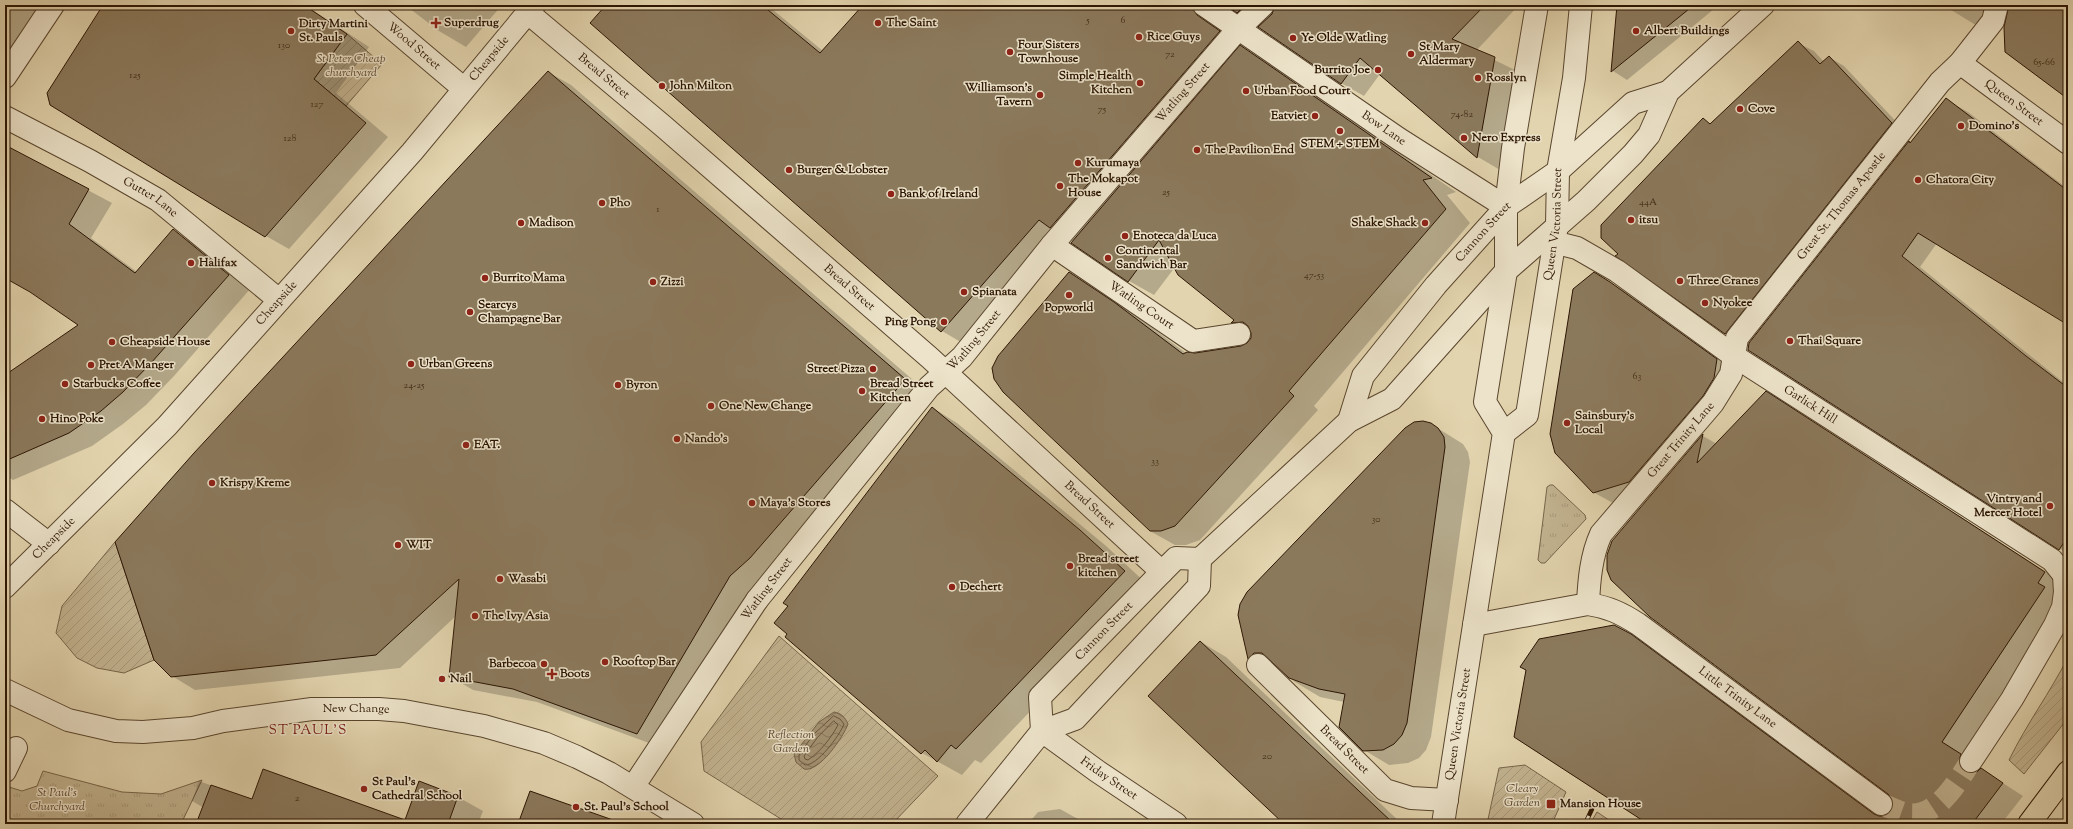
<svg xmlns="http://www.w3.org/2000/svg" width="2073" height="829" font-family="'Sorts Mill Goudy',serif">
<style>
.grass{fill:url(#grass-tufts);stroke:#78654a}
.garden{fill:url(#garden-furrows);stroke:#78654a}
.water{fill:url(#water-waves);stroke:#746147}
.shadow{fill:#0003}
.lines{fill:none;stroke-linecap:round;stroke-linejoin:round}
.shore{stroke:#68543c;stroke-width:1}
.building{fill:#8b795c;stroke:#2d1604}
.minor-tunnel{stroke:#beae8c;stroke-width:22;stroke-dasharray:22 11;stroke-linecap:butt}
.pedestrian-casing{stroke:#5a462e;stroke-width:24}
.minor-casing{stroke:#5a462e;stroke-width:24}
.tertiary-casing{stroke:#5a462e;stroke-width:24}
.primary-casing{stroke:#2d1604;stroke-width:24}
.pedestrian{stroke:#ece3ca;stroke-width:22}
.minor{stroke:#ece3ca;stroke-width:22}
.tertiary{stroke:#ece3ca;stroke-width:22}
.primary{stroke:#e2d4ae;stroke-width:22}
.rail-casing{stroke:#2d1604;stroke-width:4.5}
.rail{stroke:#ece3ca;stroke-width:3;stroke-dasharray:9;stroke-linecap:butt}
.poi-dot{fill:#8f2418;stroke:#ece3ca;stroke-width:1.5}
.labels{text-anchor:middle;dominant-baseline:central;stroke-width:3;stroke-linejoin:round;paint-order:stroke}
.number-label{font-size:10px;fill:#442f1a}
.poi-label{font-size:12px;font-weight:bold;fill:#2d1604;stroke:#ece3ca;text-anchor:start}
.street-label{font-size:12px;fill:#2d1604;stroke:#ece3ca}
.park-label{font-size:12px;font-style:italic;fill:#5a452e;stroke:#ece3ca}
.quarter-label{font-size:14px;letter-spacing:1px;fill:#7a1f14;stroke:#ece3ca}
</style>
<defs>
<pattern id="grass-tufts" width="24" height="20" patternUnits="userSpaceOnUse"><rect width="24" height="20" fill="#c3b491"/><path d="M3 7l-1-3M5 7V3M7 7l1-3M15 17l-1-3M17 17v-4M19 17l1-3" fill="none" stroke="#a89a7b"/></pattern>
<pattern id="garden-furrows" width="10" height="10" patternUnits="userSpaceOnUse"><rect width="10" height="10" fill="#c3b491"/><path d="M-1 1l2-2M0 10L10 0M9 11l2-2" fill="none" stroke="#a89a7b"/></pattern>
<pattern id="water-waves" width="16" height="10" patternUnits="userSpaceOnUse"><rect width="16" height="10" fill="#a49374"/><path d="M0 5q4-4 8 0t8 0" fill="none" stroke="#86775d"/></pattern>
</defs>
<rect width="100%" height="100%" fill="#e2d4ae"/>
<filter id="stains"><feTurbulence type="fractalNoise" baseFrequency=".005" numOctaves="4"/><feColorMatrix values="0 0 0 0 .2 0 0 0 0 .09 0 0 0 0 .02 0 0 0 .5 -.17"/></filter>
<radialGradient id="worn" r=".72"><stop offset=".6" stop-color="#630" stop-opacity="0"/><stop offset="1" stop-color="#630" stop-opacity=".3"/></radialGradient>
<path class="grass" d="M1550,485H1553L1585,515L1586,519L1545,563H1541L1538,560L1547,487Z
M43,771L122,792L161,794L202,780L181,824H5V796L9,787L22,791L37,786Z"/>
<path class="garden" d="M347,34L382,64L346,106L314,79Z
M115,542L154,660L124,673L97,668L77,658L56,633L62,606Z
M779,636L938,776L892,824H789L704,771L701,742Z
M2068,657V718L2024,774L2009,760C2027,723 2050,693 2068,657Z
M1525,765L1566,792L1552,824H1487L1499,768Z
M1597,812L1615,824H1590Z"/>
<path class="water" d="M834,712C841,713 845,717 848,724C844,736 819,773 804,769L796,762L794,754L819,722Z"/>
<path class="shadow" d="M5,5H51L5,78Z
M104,5H305L369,47L336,93L388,137L289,249L266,236Z
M405,5H502L466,47L439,31Z
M607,5H767L823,51L864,5H1228L1222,6L1215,25L1241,44L1240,46L1266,61L1456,192L1447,195L1470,223L1314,406L1318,410L1200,540L1186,545H1175L1150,531L1070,273L1139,318L1186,353L1195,354L1241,347L1248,344L1252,334L1233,322L1236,321L1175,267L1154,295L1129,281L1060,233L964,344L942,331Z
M1228,5H1519L1476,51L1517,71L1500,170L1478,157L1380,74L1364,96L1341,83L1261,25Z
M1618,5H1719L1627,80L1613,71Z
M1943,5H2007L1991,25L1974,24Z
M1798,43L1814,51L1824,62L1829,57L1844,66L1906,132L1741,342L1726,333L1617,256L1703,120L1711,124Z
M548,72L571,85L927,392L660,747L537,702L473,690L451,677L457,615L400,668L195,690L172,676Z
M1950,102L1968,112L2068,189V323L1937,243L1920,267L2068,386V554L1749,349L1910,144Z
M5,146L112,203L91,238L137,272L173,231L195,244L251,288L174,376L146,405L123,424L92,446L13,480L5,475V375L79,325L30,291L5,277Z
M1594,273L1630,294L1737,372L1613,503L1593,492Z
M1786,404L2065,584L2064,600L1962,754L1980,767L1979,772L1981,769L2023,796L2001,824H1650L1614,626L1651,647L1881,817H1886L1892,812L1894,805V799L1613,541L1703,436L1717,444Z
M933,408L957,423L1105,545L1149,586L981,763L975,760L962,775L922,753L788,634L789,606Z
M1431,424L1463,444L1468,452L1470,462L1431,737L1426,750L1419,758L1408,763L1389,765L1364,750L1344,702L1320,697L1295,682L1279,668L1273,672L1248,658Z
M1201,642L1226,657L1402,824H1286Z
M199,781L253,801L405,821L420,782L458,797L483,811L478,824H197L204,808L192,801Z
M1060,809L1087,824H1028L1038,812Z"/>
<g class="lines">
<path class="shore" d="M834,716L840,719L844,724C840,735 817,766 805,765L799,760V755L813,735Z
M834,721L838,725C831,738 821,751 808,760L805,759L804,756L817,738Z"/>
</g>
<path class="building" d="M103,5H304L347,34L314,79L366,123L265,237L50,105L47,93Z
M606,5H762L820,53L863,5H1192L1197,15L1220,31L1050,228L1039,220L941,332L590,23Z
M1226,5H1245L1237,13Z
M1275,5H1485L1452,39L1495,57L1477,158L1360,58L1341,84L1258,27L1272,14Z
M1617,5H1694L1611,72Z
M2009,5H2068V99L2005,52L2004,27Z
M1798,41L1820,64L1829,56L1892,123L1725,334L1615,256L1618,254L1601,238V225L1703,118L1710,124Z
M1240,45L1432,178L1423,180L1446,209L1289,391L1294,396L1175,526L1161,531H1150L1003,392L994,379L992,368L998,356L1069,272L1114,302L1183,354L1187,352L1195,353L1241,346L1247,343L1251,338V333L1248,326L1243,322L1231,323L1234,320L1178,275L1159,240L1128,282L1071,243Z
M548,71L904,378L903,382L750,558L730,576L637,734L513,689L449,677L459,579L376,655L171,677L154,660L115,542L194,453Z
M1946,98L2068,191V325L1918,233L1902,256L2026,356L2068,388V536L2059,550L1748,350L1749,343L1909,141L1910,143Z
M5,145L89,189L69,224L135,273L173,229L229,275L151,363L123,392L101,411L69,433L5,461V375L78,325L30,292L5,278Z
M1594,272L1610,282L1717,359L1714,378L1703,396L1629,482L1593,493L1555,453L1550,434L1573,289Z
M1766,391L2045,572L2038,583L2045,587L1942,742L1961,754L1959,761L1960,767L1964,771L1971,773L1977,772L1981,768L2003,783L1972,824H1648L1514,737L1526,670L1520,667L1539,639L1614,625L1631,634L1874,814L1879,816H1886L1891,811L1893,805V799L1888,794L1650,617L1611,580L1607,570V555L1612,541L1703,434L1697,463Z
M932,407L1080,530L1125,571L956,749L951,745L937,762L925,750L921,754L785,637L787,634L774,623L788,606L783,603Z
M1423,421L1431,423L1438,428L1444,437L1445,447L1407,723L1402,735L1394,744L1383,750L1363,751L1339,727L1345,694L1319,689L1289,678L1262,653H1254L1248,659L1238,615L1240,604L1247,592L1405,428L1414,422Z
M1200,641L1323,757L1394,824H1284L1148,696Z
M263,769L405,820L419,781L458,796L448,824H196L211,785L252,799Z
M530,791L613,820V824H518Z"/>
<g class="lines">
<path class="minor-tunnel" d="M1881,804C1889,807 1899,812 1907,814C1937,819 1957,782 1971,761"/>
<defs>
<g id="pedestrian">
<path id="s1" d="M1204,5L1399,139L1506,207"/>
<path id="s2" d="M1052,245L1238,29L1263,5"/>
<path d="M5,771L16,748"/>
<path d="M633,787L757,600"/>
</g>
<g id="minor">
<path id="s3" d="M365,5L463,88"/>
<path id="s4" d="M527,12L663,126L930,358L1162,572"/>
<path id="s5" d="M1960,63L2068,143"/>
<path d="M5,77L53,5"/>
<path id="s6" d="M5,117L90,161L158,200L279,300"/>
<path id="s7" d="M1553,242L1577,248L1617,271L1734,356L2052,560L2064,575"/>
<path d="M5,510L49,544"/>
<path id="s8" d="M5,587L167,426L412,152L534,5"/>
<path id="s9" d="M757,600L929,387L962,357L1052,245L1193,341L1239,334"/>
<path id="s10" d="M1588,604C1589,581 1591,556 1601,534L1713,403L1731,374L1737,338L1940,82L1960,63L1993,21L1997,5"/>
<path id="s11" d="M1474,625L1588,604C1608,607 1621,613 1638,624L1881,804"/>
<path id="s12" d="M1258,665L1385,790L1411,798L1447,800"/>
<path d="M1971,761L2012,699L2055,625L2063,607L2065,592L2064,575"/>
</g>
<g id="tertiary">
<path id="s13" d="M1349,421L1363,376L1436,285L1506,207L1558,171L1633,103L1668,92"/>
<path id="s14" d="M1504,433L1527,415L1557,225L1558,171L1574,78L1581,5"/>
<path id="s15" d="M5,690L68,720L116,731L143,732L193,728L223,721L312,709H379L404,711L484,726L544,743L577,757L609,773L693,824"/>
<path id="s16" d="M1042,731L1040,697L1160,574L1176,558L1200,559L1349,421L1392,399L1506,271L1586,201L1633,154L1649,135L1668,92L1763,5"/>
<path id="s17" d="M1042,731L1097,771L1176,824"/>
<path d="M967,824L1042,731L1075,719L1199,586L1200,559"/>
<path id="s18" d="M1443,824L1503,439L1504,433L1485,402L1506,271V207L1513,148L1537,5"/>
</g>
<path id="primary" d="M2029,824L2068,772"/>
</defs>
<use href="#pedestrian" class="pedestrian-casing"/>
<use href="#minor" class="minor-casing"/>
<use href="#tertiary" class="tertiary-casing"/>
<use href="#primary" class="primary-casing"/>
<use href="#pedestrian" class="pedestrian"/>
<use href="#minor" class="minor"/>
<use href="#tertiary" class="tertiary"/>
<use href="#primary" class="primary"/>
<defs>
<path id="rail" d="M1585,824L1592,809"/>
</defs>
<use href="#rail" class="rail-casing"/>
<use href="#rail" class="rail"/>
</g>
<g class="poi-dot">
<path d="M434 17h4v4h4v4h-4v4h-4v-4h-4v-4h4z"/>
<circle cx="878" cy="23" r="4"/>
<circle cx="291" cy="31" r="4"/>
<circle cx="1636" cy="31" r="4"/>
<circle cx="1139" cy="37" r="4"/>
<circle cx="1293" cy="38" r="4"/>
<circle cx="1010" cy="52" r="4"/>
<circle cx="1411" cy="54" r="4"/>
<circle cx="1378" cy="70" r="4"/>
<circle cx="1478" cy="78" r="4"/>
<circle cx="1140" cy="83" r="4"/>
<circle cx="662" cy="86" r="4"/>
<circle cx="1246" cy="91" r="4"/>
<circle cx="1040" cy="95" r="4"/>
<circle cx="1740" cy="109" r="4"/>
<circle cx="1315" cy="116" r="4"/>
<circle cx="1961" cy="126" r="4"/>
<circle cx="1340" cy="131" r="4"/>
<circle cx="1464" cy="138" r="4"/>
<circle cx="1197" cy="150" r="4"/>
<circle cx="1078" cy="163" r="4"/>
<circle cx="789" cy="170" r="4"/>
<circle cx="1918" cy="180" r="4"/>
<circle cx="1060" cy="186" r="4"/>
<circle cx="891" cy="194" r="4"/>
<circle cx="602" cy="203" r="4"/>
<circle cx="1631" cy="220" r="4"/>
<circle cx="521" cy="223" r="4"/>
<circle cx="1425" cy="223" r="4"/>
<circle cx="1125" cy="236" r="4"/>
<circle cx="1108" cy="258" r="4"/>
<circle cx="191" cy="263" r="4"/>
<circle cx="485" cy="278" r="4"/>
<circle cx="1680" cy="281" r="4"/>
<circle cx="653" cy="282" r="4"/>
<circle cx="964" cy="292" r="4"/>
<circle cx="1069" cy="295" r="4"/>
<circle cx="1705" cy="303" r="4"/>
<circle cx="470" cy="312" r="4"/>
<circle cx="944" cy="322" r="4"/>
<circle cx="1790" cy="341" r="4"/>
<circle cx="112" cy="342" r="4"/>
<circle cx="411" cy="364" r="4"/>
<circle cx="91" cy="365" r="4"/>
<circle cx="873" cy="369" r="4"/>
<circle cx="65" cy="384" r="4"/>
<circle cx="618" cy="385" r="4"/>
<circle cx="862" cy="391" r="4"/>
<circle cx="711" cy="406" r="4"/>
<circle cx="42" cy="419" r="4"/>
<circle cx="1567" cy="423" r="4"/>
<circle cx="677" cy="439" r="4"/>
<circle cx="466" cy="445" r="4"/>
<circle cx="212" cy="483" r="4"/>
<circle cx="752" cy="503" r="4"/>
<circle cx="2050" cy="506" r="4"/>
<circle cx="398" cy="545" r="4"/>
<circle cx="1070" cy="566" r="4"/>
<circle cx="500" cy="579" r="4"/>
<circle cx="952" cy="587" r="4"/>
<circle cx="475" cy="616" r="4"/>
<circle cx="605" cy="662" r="4"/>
<circle cx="544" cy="664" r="4"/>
<path d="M550 668h4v4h4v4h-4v4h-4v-4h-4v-4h4z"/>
<circle cx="442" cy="679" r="4"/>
<circle cx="364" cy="789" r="4"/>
<rect x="1546" y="799" width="10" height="10" rx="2"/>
<circle cx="576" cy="807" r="4"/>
</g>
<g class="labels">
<g class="number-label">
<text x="1088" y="20">5</text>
<text x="1123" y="20">6</text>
<text x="284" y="45">130</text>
<text x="1170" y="54">72</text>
<text x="2044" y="62">65-66</text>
<text x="135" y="75">125</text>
<text x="317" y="104">127</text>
<text x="1102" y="109">75</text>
<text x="1462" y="114">74-82</text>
<text x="290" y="138">128</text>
<text x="1166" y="192">25</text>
<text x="1648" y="202">44A</text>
<text x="658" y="209">1</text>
<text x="1314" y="275">47-53</text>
<text x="1637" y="376">63</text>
<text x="414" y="385">24-25</text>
<text x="1155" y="461">33</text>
<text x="1376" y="519">30</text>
<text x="1267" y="756">20</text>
<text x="297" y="798">2</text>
</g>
<g class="poi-label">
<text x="444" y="23">Superdrug</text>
<text x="886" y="23">The Saint</text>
<text x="299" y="24">Dirty Martini<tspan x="299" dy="14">St. Pauls</tspan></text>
<text x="1644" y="31">Albert Buildings</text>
<text x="1147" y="37">Rice Guys</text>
<text x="1301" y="38">Ye Olde Watling</text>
<text x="1018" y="45">Four Sisters<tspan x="1018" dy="14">Townhouse</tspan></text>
<text x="1419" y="47">St Mary<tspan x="1419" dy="14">Aldermary</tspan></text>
<text x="1370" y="70" text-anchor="end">Burrito Joe</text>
<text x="1132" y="76" text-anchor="end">Simple Health<tspan x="1132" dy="14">Kitchen</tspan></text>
<text x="1486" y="78">Rosslyn</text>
<text x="670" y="86">John Milton</text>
<text x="1032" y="88" text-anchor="end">Williamson's<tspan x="1032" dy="14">Tavern</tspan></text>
<text x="1254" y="91">Urban Food Court</text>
<text x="1748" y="109">Cove</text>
<text x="1307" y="116" text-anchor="end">Eatviet</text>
<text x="1969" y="126">Domino's</text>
<text x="1472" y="138">Nero Express</text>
<text x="1340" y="144" text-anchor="middle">STEM + STEM</text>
<text x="1205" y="150">The Pavilion End</text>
<text x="1086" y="163">Kurumaya</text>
<text x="797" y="170">Burger &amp; Lobster</text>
<text x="1068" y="179">The Mokapot<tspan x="1068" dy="14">House</tspan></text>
<text x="1926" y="180">Chatora City</text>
<text x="899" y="194">Bank of Ireland</text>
<text x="610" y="203">Pho</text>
<text x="1639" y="220">itsu</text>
<text x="529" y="223">Madison</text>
<text x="1417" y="223" text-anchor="end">Shake Shack</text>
<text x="1133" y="236">Enoteca da Luca</text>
<text x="1116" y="251">Continental<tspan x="1116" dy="14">Sandwich Bar</tspan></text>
<text x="199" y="263">Halifax</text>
<text x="493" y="278">Burrito Mama</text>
<text x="1688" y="281">Three Cranes</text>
<text x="661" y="282">Zizzi</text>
<text x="972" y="292">Spianata</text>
<text x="1713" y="303">Nyokee</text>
<text x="478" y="305">Searcys<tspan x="478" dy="14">Champagne Bar</tspan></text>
<text x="1069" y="308" text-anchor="middle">Popworld</text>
<text x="936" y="322" text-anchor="end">Ping Pong</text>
<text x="1798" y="341">Thai Square</text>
<text x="120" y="342">Cheapside House</text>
<text x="419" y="364">Urban Greens</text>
<text x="99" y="365">Pret A Manger</text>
<text x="865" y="369" text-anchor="end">Street Pizza</text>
<text x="73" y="384">Starbucks Coffee</text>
<text x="870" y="384">Bread Street<tspan x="870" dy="14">Kitchen</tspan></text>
<text x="626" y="385">Byron</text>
<text x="719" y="406">One New Change</text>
<text x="1575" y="416">Sainsbury's<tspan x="1575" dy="14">Local</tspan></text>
<text x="50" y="419">Hino Poke</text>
<text x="685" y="439">Nando's</text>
<text x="474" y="445">EAT.</text>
<text x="220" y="483">Krispy Kreme</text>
<text x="2042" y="499" text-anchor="end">Vintry and<tspan x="2042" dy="14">Mercer Hotel</tspan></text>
<text x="760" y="503">Maya's Stores</text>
<text x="406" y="545">WIT</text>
<text x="1078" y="559">Bread street<tspan x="1078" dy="14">kitchen</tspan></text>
<text x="508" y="579">Wasabi</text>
<text x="960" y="587">Dechert</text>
<text x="483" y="616">The Ivy Asia</text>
<text x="613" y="662">Rooftop Bar</text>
<text x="536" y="664" text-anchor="end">Barbecoa</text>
<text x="560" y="674">Boots</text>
<text x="450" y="679">Nail</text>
<text x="372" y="782">St Paul's<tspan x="372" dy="14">Cathedral School</tspan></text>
<text x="1560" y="804">Mansion House</text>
<text x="584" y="807">St. Paul's School</text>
</g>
<g class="street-label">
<text stroke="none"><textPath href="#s3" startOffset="64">Wood Street</textPath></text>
<text stroke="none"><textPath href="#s8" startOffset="717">Cheapside</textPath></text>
<text stroke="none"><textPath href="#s4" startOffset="100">Bread Street</textPath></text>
<text stroke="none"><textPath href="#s2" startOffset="201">Watling Street</textPath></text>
<text stroke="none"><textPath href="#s5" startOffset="67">Queen Street</textPath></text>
<text stroke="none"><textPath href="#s1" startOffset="218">Bow Lane</textPath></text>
<text stroke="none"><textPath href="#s6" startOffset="166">Gutter Lane</textPath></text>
<text stroke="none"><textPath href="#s10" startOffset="483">Great St. Thomas Apostle</textPath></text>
<text stroke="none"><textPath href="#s14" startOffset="222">Queen Victoria Street</textPath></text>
<text stroke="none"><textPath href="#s13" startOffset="235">Cannon Street</textPath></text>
<text stroke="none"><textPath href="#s4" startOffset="424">Bread Street</textPath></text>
<text stroke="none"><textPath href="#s8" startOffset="393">Cheapside</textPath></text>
<text stroke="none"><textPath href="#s9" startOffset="570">Watling Court</textPath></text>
<text stroke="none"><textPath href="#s9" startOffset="339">Watling Street</textPath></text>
<text stroke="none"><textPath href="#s7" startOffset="306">Garlick Hill</textPath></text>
<text stroke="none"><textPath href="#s10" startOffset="195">Great Trinity Lane</textPath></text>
<text stroke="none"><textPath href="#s4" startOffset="748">Bread Street</textPath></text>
<text stroke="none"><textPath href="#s8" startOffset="69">Cheapside</textPath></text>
<text transform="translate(767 589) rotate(-53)">Watling Street</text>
<text stroke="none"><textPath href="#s16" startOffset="126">Cannon Street</textPath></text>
<text stroke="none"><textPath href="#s11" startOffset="294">Little Trinity Lane</textPath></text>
<text stroke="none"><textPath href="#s15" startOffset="361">New Change</textPath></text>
<text stroke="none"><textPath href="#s18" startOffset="101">Queen Victoria Street</textPath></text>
<text stroke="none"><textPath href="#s12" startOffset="121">Bread Street</textPath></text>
<text stroke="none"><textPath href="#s17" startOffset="82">Friday Street</textPath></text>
</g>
<g class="park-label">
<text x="351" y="59">St Peter Cheap<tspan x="351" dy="14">churchyard</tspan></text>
<text x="791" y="735">Reflection<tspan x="791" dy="14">Garden</tspan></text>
<text x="1522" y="789">Cleary<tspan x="1522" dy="14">Garden</tspan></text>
<text x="57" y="793">St Paul's<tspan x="57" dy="14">Churchyard</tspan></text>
</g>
<g class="quarter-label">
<text x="308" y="731">ST PAUL'S</text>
</g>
</g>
<rect width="2073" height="829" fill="none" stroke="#e2d4ae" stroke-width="20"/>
<rect x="6" y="6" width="2061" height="817" fill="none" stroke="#2d1604" stroke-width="2"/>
<rect x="10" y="10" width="2053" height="809" fill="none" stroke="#2d1604"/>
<rect width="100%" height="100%" filter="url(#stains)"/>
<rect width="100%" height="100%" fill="url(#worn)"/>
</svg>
